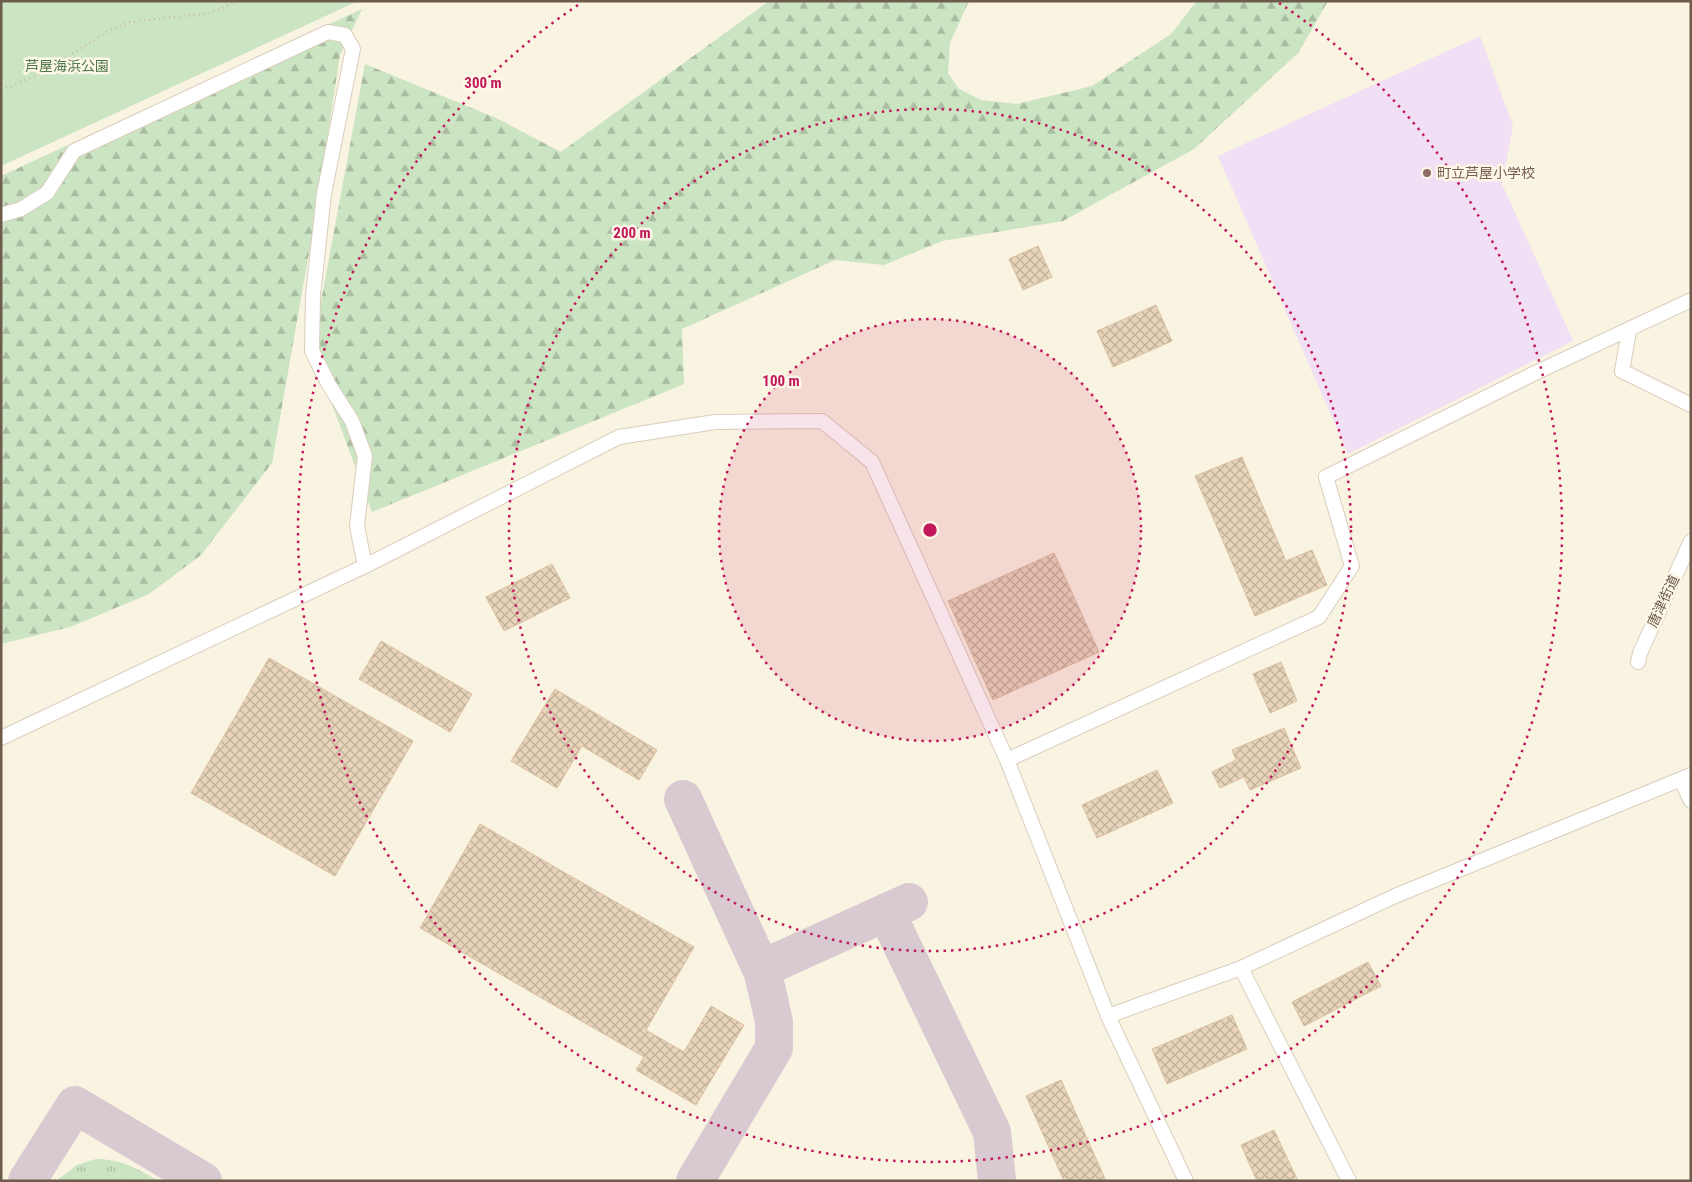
<svg xmlns="http://www.w3.org/2000/svg" width="1692" height="1182" font-family="'Roboto Condensed','Noto Sans JP',sans-serif">
<style>
.education{fill:#f0dff5}
.grass{fill:url(#grass-tufts)}
.forest{fill:url(#forest-firs)}
.park{fill:#cbe4c2}
.lines{fill:none;stroke-linecap:round;stroke-linejoin:round}
.taxiway{stroke:#d8cad0;stroke-width:38}
.building{fill:url(#building-cross-hatch);stroke:#dcbf9f}
.minor-casing{stroke:#d9cebd;stroke-width:16}
.path{stroke:#cfb9a0;stroke-width:2.5;stroke-dasharray:1 4;stroke-linecap:butt}
.minor{stroke:#fff;stroke-width:14}
.ring{fill:none;stroke:#c2185b;stroke-width:2.5;stroke-dasharray:2.5 5}
.education-dot{fill:#8d6e63;stroke:#fcf7e7;stroke-width:2}
.labels{text-anchor:middle;dominant-baseline:central;stroke-width:5;stroke-linejoin:round;paint-order:stroke}
.park-label{font-size:14px;fill:#4f7848;stroke:#fcf7e7}
.education-label{font-size:14px;fill:#785e54;stroke:#fcf7e7;text-anchor:start}
.street-label{font-size:14px;fill:#6d5c4b;stroke:#fcf7e7}
.centre{fill:#c2185b;stroke:#fcf7e7;stroke-width:2.5}
.ring-label{font-size:15px;text-anchor:middle;font-weight:bold;fill:#c2185b;stroke:#fcf7e7;stroke-width:5;stroke-linejoin:round;paint-order:stroke}
</style>
<defs>
<pattern id="grass-tufts" width="24" height="20" patternUnits="userSpaceOnUse" patternTransform="scale(1.25)"><rect width="24" height="20" fill="#cbe4c2"/><path d="M3 7l-1-3M5 7V3M7 7l1-3M15 17l-1-3M17 17v-4M19 17l1-3" fill="none" stroke="#a9bca0"/></pattern>
<pattern id="forest-firs" width="22" height="20" patternUnits="userSpaceOnUse" patternTransform="scale(1.25)"><rect width="22" height="20" fill="#cbe4c2"/><path d="M5 1l3.5 6h-7zM16 11l3.5 6h-7z" fill="#a9bca0"/></pattern>
<pattern id="building-cross-hatch" width="8" height="8" patternUnits="userSpaceOnUse" patternTransform="scale(1.25)"><rect width="8" height="8" fill="#e8d4ba"/><path d="M0 0l8 8M0 8l8-8" fill="none" stroke="#c0af99"/></pattern>
</defs>
<rect width="100%" height="100%" fill="#f9f3e1"/>
<path class="education" d="M1480,36L1513,126L1502,184L1573,341L1348,454L1218,156Z"/>
<path class="grass" d="M96,1159C121,1159 138,1169 158,1181H56L77,1165Z"/>
<path class="forest" d="M769,1H969L950,43L948,73L959,89L981,100L1017,104L1092,86L1171,34L1197,1H1328L1299,52L1194,149L1063,221L942,241L884,265L835,260L682,329L684,384L372,512L312,350L365,64L496,118L561,152Z
M362,9L340,55L313,230L272,463L201,555L149,594L70,627L1,644V176Z"/>
<path class="park" d="M1,1H358L1,166Z"/>
<g class="lines">
<path class="taxiway" d="M683,799L763,973L774,1022V1048L695,1181
M886,912L992,1132L997,1181
M761,969L909,902
M27,1181L75,1105L203,1181"/>
</g>
<path class="building" d="M1038,246L1052,277L1023,290L1009,259Z
M1156,305L1172,341L1113,367L1097,331Z
M1242,457L1286,561L1312,550L1327,585L1255,616L1195,476Z
M1054,553L1099,652L993,700L948,601Z
M552,564L570,598L504,631L486,597Z
M381,641L472,694L450,732L359,679Z
M269,658L413,741L335,876L191,793Z
M1281,662L1297,701L1270,713L1253,674Z
M555,689L657,750L639,780L582,746L557,788L511,761Z
M1284,728L1301,768L1250,790L1244,777L1220,788L1212,772L1236,760L1232,750Z
M1157,770L1173,803L1097,838L1082,805Z
M480,824L694,947L646,1030L684,1052L711,1006L744,1025L696,1105L636,1070L644,1057L420,928Z
M1368,962L1381,986L1304,1026L1292,1002Z
M1232,1015L1247,1049L1167,1084L1152,1049Z
M1061,1080L1106,1181H1064L1026,1096Z
M1274,1130L1298,1181H1257L1241,1145Z"/>
<g class="lines">
<defs>
<path id="minor" d="M1,215L21,209L47,193L74,151L328,32L345,35L353,49L324,194L313,295L312,351L329,385L352,421L365,456L357,526L365,566
M1629,331L1622,371L1691,405
M1638,662L1640,653L1691,541
M1,738L365,566L619,437L715,422L822,421L872,462L1007,760L1108,1016L1186,1181
M1007,760L1319,617L1352,566L1326,477L1535,373L1691,300
M1681,780L1691,801
M1241,968L1349,1181
M1108,1016L1241,968L1395,896L1691,775"/>
</defs>
<use href="#minor" class="minor-casing"/>
<path class="path" d="M1,88L9,87L44,72L112,29L130,22L211,13L237,1"/>
<use href="#minor" class="minor"/>
</g>
<circle cx="930" cy="530" r="211" fill="#c2185b" fill-opacity=".12"/>
<g class="ring">
<circle cx="930" cy="530" r="211"/>
<circle cx="930" cy="530" r="421"/>
<path d="M1279 3A632 632 0 1 1 581 3"/>
</g>
<circle class="education-dot" cx="1427" cy="173" r="5"/>
<g class="labels">
<g class="park-label">
<text x="67" y="66">芦屋海浜公園</text>
</g>
<g class="education-label">
<text x="1437" y="173">町立芦屋小学校</text>
</g>
<g class="street-label">
<text transform="translate(1663 601) rotate(-65)">唐津街道</text>
</g>
</g>
<circle cx="930" cy="530" r="8" class="centre"/>
<g class="ring-label">
<text x="483" y="88">300 m</text>
<text x="632" y="238">200 m</text>
<text x="781" y="386">100 m</text>
</g>
<rect width="1692" height="1182" fill="none" stroke="#6d5c4b" stroke-width="5"/>
</svg>
